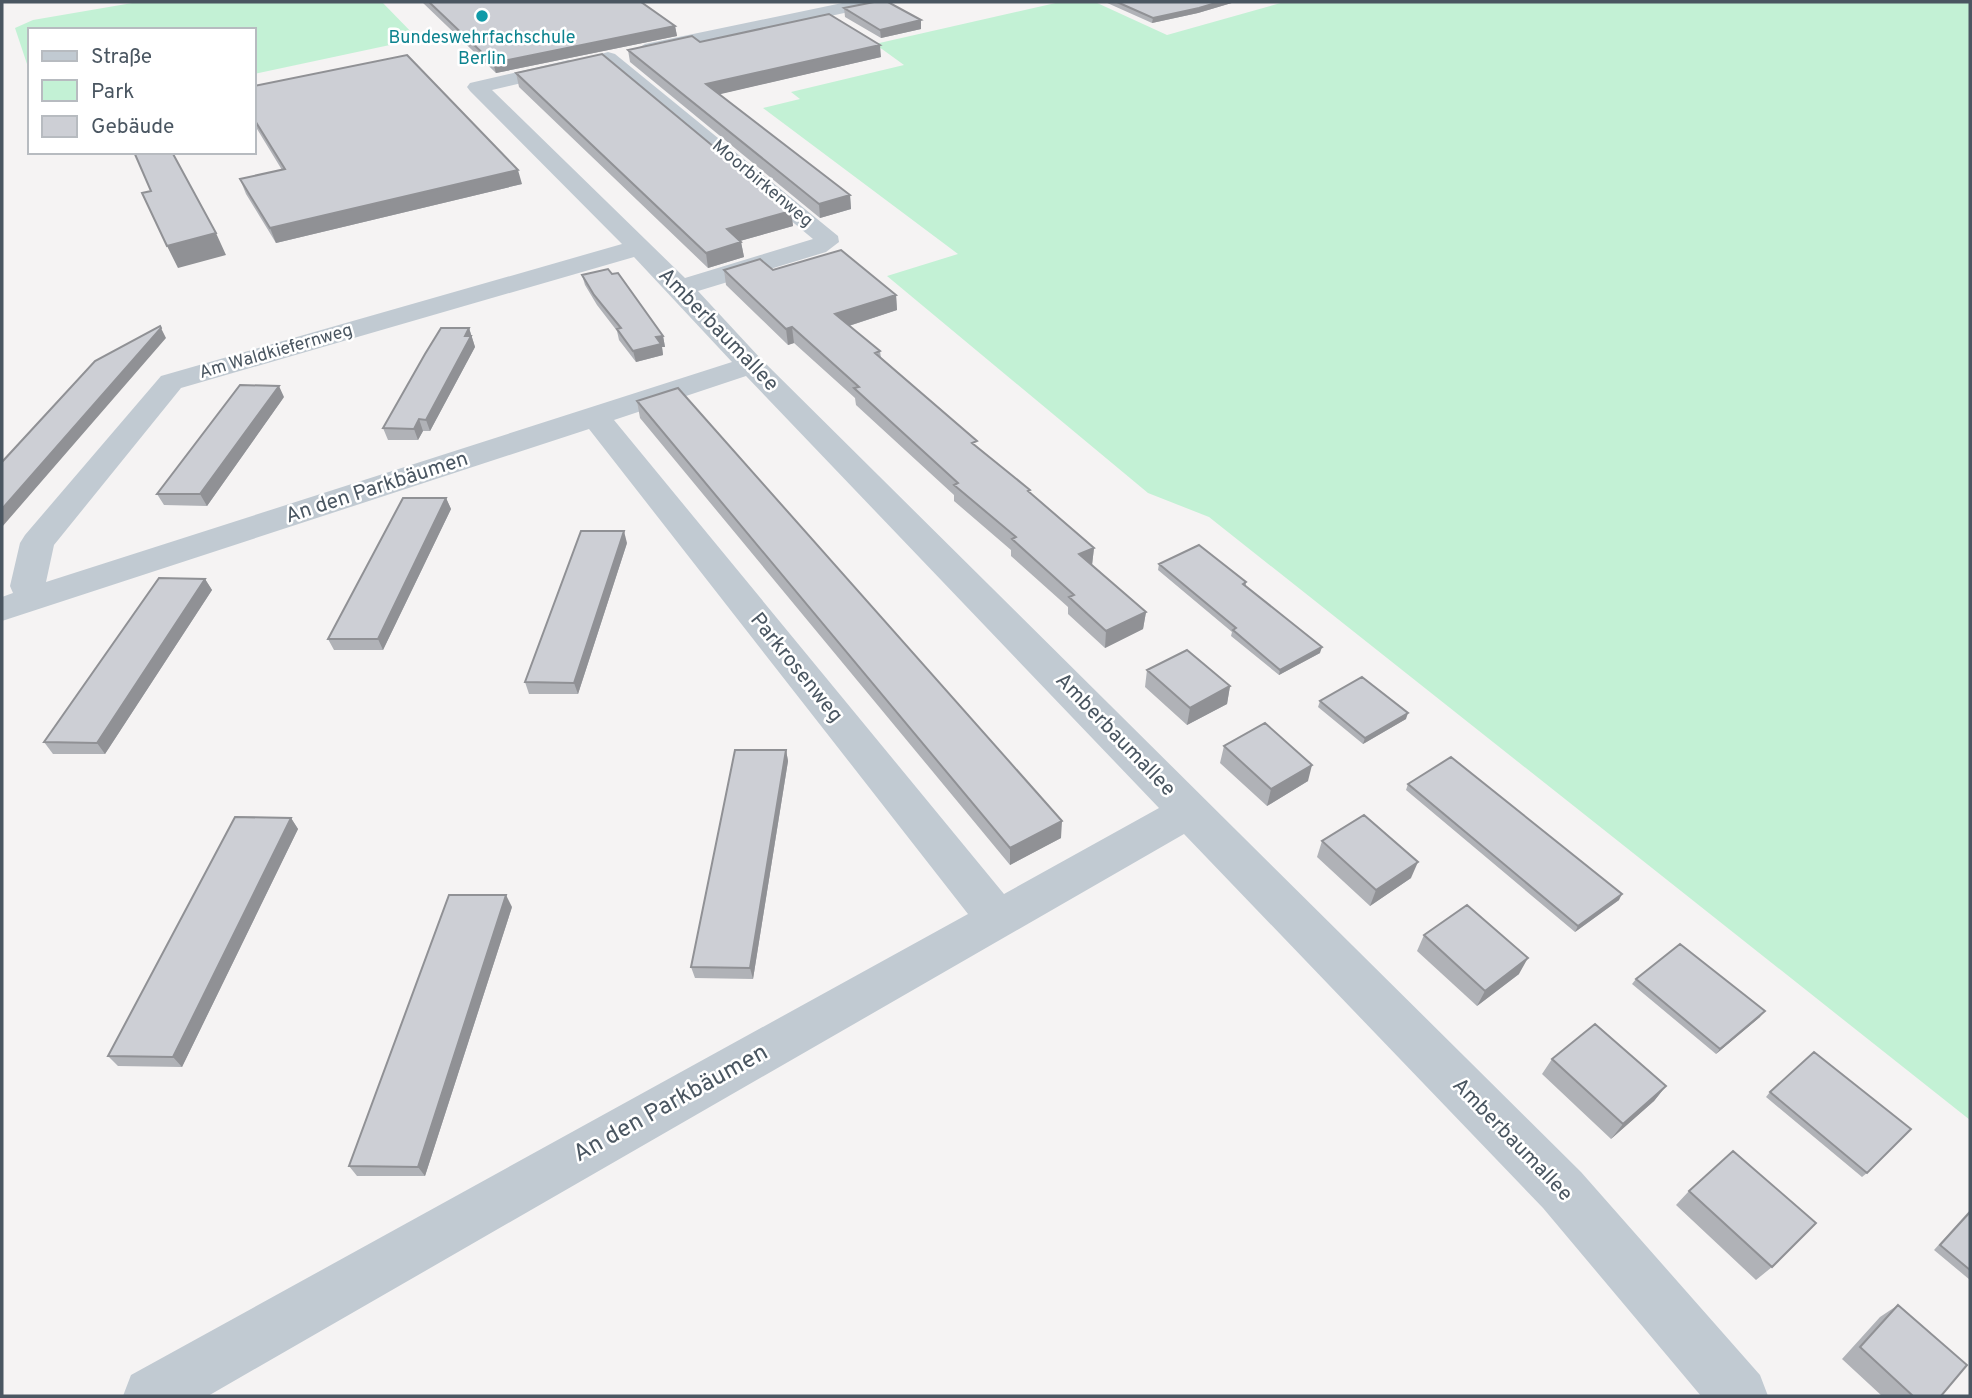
<svg xmlns="http://www.w3.org/2000/svg" width="1972" height="1398" font-family="Overpass,sans-serif">
<style>
.green{fill:#c3f1d5}
.lines{fill:none;stroke-linecap:round;stroke-linejoin:round}
.street{fill:#c1cad2;fill-rule:evenodd}
.wall{fill:#b0b2b7}
.shaded-wall{fill:#909195}
.building{fill:#cdcfd5;stroke:#909195;stroke-width:2}
.culture-dot{fill:#0f9aa8;stroke:#fff;stroke-width:2.5}
.labels{text-anchor:middle;dominant-baseline:central;stroke-width:5;stroke-linejoin:round;paint-order:stroke}
.far-culture-label{font-size:18px;fill:#0d838f;stroke:#fff}
.far-street-label{font-size:18px;fill:#4a5661;stroke:#fff}
.street-label{font-size:21px;fill:#4a5661;stroke:#fff}
.near-street-label{font-size:24px;fill:#4a5661;stroke:#fff}
</style>
<rect width="100%" height="100%" fill="#f5f3f3"/>
<path class="green" d="M138,2H382L418,39L254,74V30H30V73L15,28L33,20Z
M1060,2H1095L1167,35L1284,2H1970V1120L1209,517L1148,493L887,276L958,254L763,108L800,99L791,92L904,65L875,44Z"/>
<g class="lines">
<path class="street" d="M847,2H881L872,7L645,56L635,50L645,44Z
M608,52L615,54L838,236L839,242L826,252L698,291L761,359L1581,1172L1760,1375L1768,1396H1701L1543,1208L1184,834L208,1396H123L131,1375L968,914L589,429L2,621V597L13,593L10,586L20,543L25,535L161,376L622,244L470,91L467,87L470,83L569,60L576,62L579,66L576,70L492,90L685,278L813,239L601,62L598,58L601,54ZM634,257L732,362L46,582L54,545L181,388ZM746,376L1159,808L1004,894L614,420Z"/>
</g>
<path class="wall" d="M422,2H641L675,26L677,36L496,73Z
M1105,2H1235L1198,13L1152,23Z
M844,8L921,29L881,38L845,17Z
M700,42L881,57L719,94L850,195L851,209L820,218L630,62L628,50Z
M516,73L791,211L793,226L740,241L741,242L744,257L708,268L519,87Z
M254,86L522,184L276,243L246,194L240,179L282,170L254,124Z
M724,270H773L896,295L897,310L849,326L880,351L881,358L977,447L1094,548L1092,565H1091L1146,612L1143,629L1105,648L1068,614V607L1011,556V550L954,501V495L856,405L855,398L794,343L788,345L726,285Z
M612,274L663,336L665,347H662L663,355L636,362L619,340L617,331L597,305L585,285L582,275Z
M469,328L475,347L430,431H423L418,440H388L383,428Z
M284,397L207,506L164,505L157,494Z
M637,401L1061,838L1010,865L640,418Z
M446,498L451,509L383,650H334L328,639Z
M627,543L578,694H529L525,682Z
M1159,564L1246,582V586L1320,653L1279,675L1231,636L1232,632L1158,570Z
M205,579L212,590L105,754H53L44,742Z
M1147,670L1230,686L1227,704L1187,725L1145,687Z
M1320,701L1406,719L1363,744L1318,707Z
M1224,746L1308,781L1267,806L1220,763Z
M786,750L788,761L753,979L695,978L691,967Z
M1408,784L1619,900L1575,932L1406,790Z
M291,818L298,829L182,1067L118,1066L108,1056Z
M1322,841L1411,878L1370,906L1317,857Z
M512,907L425,1176H357L349,1166Z
M1424,935L1519,974L1477,1006L1417,951Z
M1636,979L1760,1017L1716,1054L1632,984Z
M1552,1059L1666,1086L1654,1101L1611,1139L1542,1074Z
M1770,1092L1867,1173L1862,1177L1766,1097Z
M1689,1191L1772,1267L1756,1280L1676,1205Z
M1970,1210V1280L1934,1250Z
M1898,1305L1941,1396H1882L1842,1359L1880,1317Z"/>
<path class="shaded-wall" d="M1219,2H1235L1198,13L1152,23L1153,18Z
M921,20V29L881,38L880,30Z
M675,26L677,36L496,73L493,63Z
M880,45L881,57L708,97L706,84Z
M518,170L522,184L276,243L270,228Z
M850,195L851,209L820,218L819,204Z
M791,211L793,226L729,244L727,229Z
M216,233L226,255L178,268L167,246Z
M741,242L744,257L708,268L706,253Z
M896,295L897,310L836,330L835,314Z
M792,327L794,343L788,345L786,329Z
M161,328L166,338L2,527V509Z
M469,328L475,347L430,431L426,420Z
M663,336L665,347H662L663,355L636,362L633,351L656,337Z
M279,386L284,397L207,506L200,494Z
M419,419L423,431L418,440L414,429Z
M446,498L451,509L383,650L378,639Z
M624,531L627,543L578,694L574,683Z
M1094,548L1092,565L1078,571L1079,554Z
M205,579L212,590L105,754L97,743Z
M1146,612L1143,629L1105,648L1106,631Z
M1322,647L1320,653L1279,675L1280,670Z
M1230,686L1227,704L1187,725L1190,708Z
M1408,713L1406,719L1363,744L1365,738Z
M786,750L788,761L753,979L750,968Z
M1312,765L1308,781L1267,806L1271,789Z
M291,818L298,829L182,1067L173,1057Z
M1062,821L1061,838L1010,865V848Z
M1418,862L1411,878L1370,906L1376,890Z
M1622,894L1619,900L1575,932L1578,926Z
M506,895L512,907L425,1176L418,1167Z
M1528,958L1519,974L1477,1006L1485,991Z
M1765,1011L1760,1017L1716,1054L1720,1049Z
M1666,1086L1654,1101L1611,1139L1623,1124Z"/>
<path class="building" d="M429,2H641L675,26L493,63Z
M874,2H888L921,20L880,30L844,8Z
M1117,2H1219L1199,8L1153,18Z
M829,14L880,45L706,84L850,195L819,204L628,50L692,36L700,42Z
M602,54L791,211L727,229L741,242L706,253L516,73Z
M407,55L518,170L270,228L240,179L285,169L254,119V86Z
M134,152H172L216,233L167,246L142,193L151,191Z
M841,250L896,295L835,314L880,351L875,353L977,441L972,443L1030,490L1028,491L1094,548L1079,554L1146,612L1106,631L1069,597L1074,595L1012,539L1016,537L954,485L958,483L854,388L859,387L792,327L786,329L724,270L760,259L773,270Z
M608,269L612,274L618,273L663,336L656,337L661,344L633,351L617,329L621,328L594,295L582,275Z
M160,326L161,328L2,509V462L95,361Z
M441,328H469L465,336H471L426,420L419,419L414,429L383,428L425,354Z
M240,385L279,386L200,494H157Z
M678,388L1062,821L1010,848L637,401Z
M403,498H446L378,639H328Z
M581,531H624L574,683L525,682Z
M1199,545L1246,582L1243,584L1322,647L1280,670L1233,630L1236,628L1159,564Z
M159,578L205,579L97,743L44,742Z
M1187,650L1230,686L1190,708L1147,670Z
M1362,677L1408,713L1365,738L1320,701Z
M1265,723L1312,765L1271,789L1224,746Z
M735,750H786L750,968L691,967Z
M1451,757L1622,894L1578,926L1408,784Z
M1364,815L1418,862L1376,890L1322,841Z
M235,817L291,818L173,1057L108,1056Z
M449,895H506L418,1167L349,1166Z
M1467,905L1528,958L1485,991L1424,935Z
M1680,944L1765,1011L1720,1049L1636,979Z
M1595,1024L1666,1086L1623,1124L1552,1059Z
M1814,1052L1911,1129L1867,1173L1770,1092Z
M1733,1151L1816,1223L1772,1267L1689,1191Z
M1970,1212V1270L1940,1245Z
M1898,1305L1967,1365L1941,1396H1913L1860,1347Z"/>
<circle class="culture-dot" cx="482" cy="16" r="7"/>
<g class="labels">
<g class="far-culture-label">
<text x="482" y="38">Bundeswehrfachschule<tspan x="482" dy="21">Berlin</tspan></text>
</g>
<g class="far-street-label">
<text transform="translate(762 184) rotate(40)">Moorbirkenweg</text>
<text transform="translate(276 352) rotate(-16)">Am Waldkiefernweg</text>
</g>
<g class="street-label">
<text transform="translate(718 330) rotate(46)">Amberbaumallee</text>
<text transform="translate(377 488) rotate(-18)">An den Parkbäumen</text>
<text transform="translate(796 668) rotate(51)">Parkrosenweg</text>
<text transform="translate(1115 735) rotate(46)">Amberbaumallee</text>
<text transform="translate(1512 1140) rotate(46)">Amberbaumallee</text>
</g>
<g class="near-street-label">
<text transform="translate(671 1104) rotate(-29)">An den Parkbäumen</text>
</g>
</g>
<rect width="1972" height="1398" fill="none" stroke="#4a5661" stroke-width="7"/>
<rect x="28" y="28" width="228" height="126" fill="#ffffff" stroke="#b7bbc0" stroke-width="2"/>
<rect x="42" y="51" width="35" height="10" fill="#c1cad2" stroke="#b7bbc0" stroke-width="2"/>
<text x="91" y="63" font-size="21" fill="#4a5661">Straße</text>
<rect x="42" y="80" width="35" height="21" fill="#c3f1d5" stroke="#b7bbc0" stroke-width="2"/>
<text x="91" y="98" font-size="21" fill="#4a5661">Park</text>
<rect x="42" y="116" width="35" height="21" fill="#cdcfd5" stroke="#b7bbc0" stroke-width="2"/>
<text x="91" y="133" font-size="21" fill="#4a5661">Gebäude</text>
</svg>
